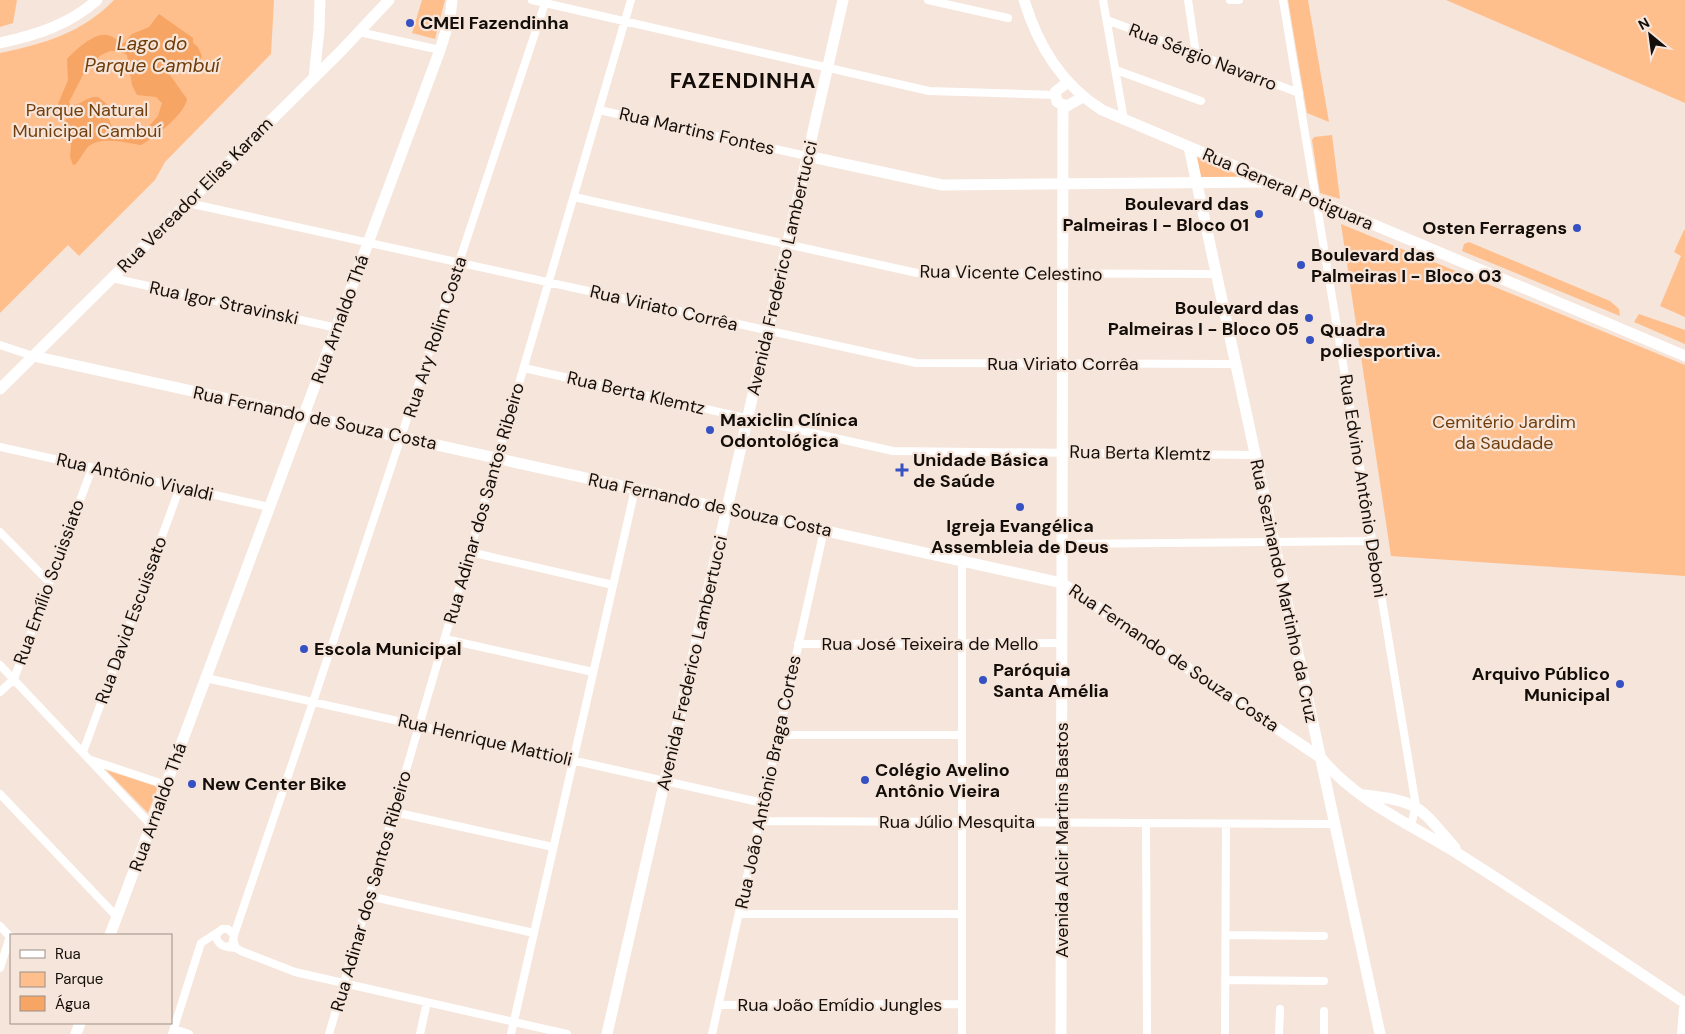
<svg xmlns="http://www.w3.org/2000/svg" width="1685" height="1034" font-family="'DM Sans',sans-serif">
<style>
.green{fill:#ffbf8d}
.water{fill:#f6a564;fill-rule:evenodd}
.lines{fill:none;stroke-linecap:round;stroke-linejoin:round}
.street{stroke:#fff;stroke-width:8}
.secondary{stroke:#fff;stroke-width:11}
.primary{stroke:#fff;stroke-width:12}
.poi-dot{fill:#3651c3;stroke:#f6e5da;stroke-width:2}
.labels{text-anchor:middle;dominant-baseline:central;stroke-width:4.5;stroke-linejoin:round;paint-order:stroke}
.poi-label{font-size:18px;font-weight:bold;fill:#140e0a;stroke:#f6e5da;text-anchor:start}
.street-label{font-size:18px;fill:#140e0a;stroke:#f6e5da}
.park-label{font-size:18px;fill:#723e0c;stroke:#f6e5da}
.water-label{font-size:19px;font-style:italic;fill:#6f3c08;stroke:#f6e5da}
.district-label{font-size:22px;font-weight:bold;letter-spacing:1px;fill:#140e0a;stroke:#f6e5da}
</style>
<rect width="100%" height="100%" fill="#f6e5da"/>
<path class="green" d="M0,0H17L13,23L0,27Z
M114,0H274L271,54L165,162L155,180L79,256L68,245L0,313V53C44,44 82,33 114,0Z
M422,0H445L435,39L412,33Z
M1288,0H1308L1329,122L1307,113Z
M1446,0H1685V103Z
M1332,135L1340,199L1320,193L1312,140L1314,137Z
M1197,157L1243,177L1201,178Z
M1341,224L1685,365V576L1391,556Z
M1684,230H1685V317L1660,306L1681,256L1674,252Z
M1469,242L1610,301L1619,309L1620,316L1462,251L1464,244Z
M1639,314L1685,330V344L1634,322Z
M106,770L158,787L148,813Z"/>
<path class="water" d="M159,14L193,38V43L198,47L202,56L197,66L186,71L177,64L174,65L170,75L187,99C185,114 154,138 141,145C126,143 99,135 87,148C83,153 80,159 76,164L73,165L70,157L71,144L65,139H56L66,119L64,111L58,104L68,80L67,59C76,50 93,33 107,35C113,36 118,41 124,43L132,34L149,27ZM110,51H118L127,55L132,85L137,95L156,97L162,103L158,116L150,125L130,133L113,129L108,117L107,104L98,97C86,96 81,105 71,106L69,102L85,71L101,55Z"/>
<g class="lines">
<path class="street" d="M532,0L929,91L1055,95
M928,0L1008,18
M1103,0L1124,120
M1188,0L1196,54
M1230,0H1239
M1283,0L1416,806L1411,825
M1107,20L1299,93
M359,32L440,50
M1116,70L1201,101
M599,110L807,156
M574,197L917,273L1216,274
M188,203L916,363L1236,364
M112,278L337,328
M0,345L33,356
M524,368L893,451L1255,455
M0,447L269,507
M0,532L49,582
M1062,544L1372,541
M470,552L613,585
M445,639L593,672
M798,644L1062,643
M0,665L151,825
M206,678L763,803
M0,692L14,679L92,468
M779,735H962
M83,752L180,487
M91,760L166,785
M0,794L117,917
M394,812L553,847
M759,821L1335,824
M1146,823L1147,1034
M369,896L534,933
M739,914H962
M0,926L11,938
M234,935L313,702L545,3
M1226,935L1324,936
M233,940L236,948L241,951L295,972L567,1034
M228,947L233,943L234,935L228,929H222L216,935C217,947 227,947 236,948
M0,968L10,936
M1225,980L1324,981
M719,1005L962,1004
M174,1029L189,1034
M172,1034L201,943L218,932
M329,1034L631,0
M420,1034L427,1002
M511,1034L635,489
M712,1034L824,530
M962,1034V561
M1225,1034L1226,824
M1279,1034L1280,1009
M1324,1034V1011"/>
<path class="secondary" d="M1024,0C1038,46 1061,84 1102,110L1685,356
M0,43C36,35 69,25 97,0
M314,78L319,30L320,0
M1068,82L1055,92L1057,102L1067,106L1083,97
M1189,147L1380,1034
M807,156L942,185L1268,182
M33,356L1062,583L1321,758C1357,802 1412,825 1460,855C1536,903 1610,953 1685,1003
M0,389L341,51L389,0
M1364,795C1421,801 1419,807 1455,848
M110,935L440,50L450,18L452,0
M76,1034L80,1023
M607,1034L843,0
M1061,1034L1063,106"/>
<path class="primary" d="M1683,1034L1685,1009"/>
</g>
<g class="poi-dot">
<circle cx="410" cy="23" r="5"/>
<circle cx="1259" cy="214" r="5"/>
<circle cx="1577" cy="228" r="5"/>
<circle cx="1301" cy="265" r="5"/>
<circle cx="1309" cy="318" r="5"/>
<circle cx="1310" cy="340" r="5"/>
<circle cx="710" cy="430" r="5"/>
<path d="M899.5 462.5h5v5h5v5h-5v5h-5v-5h-5v-5h5z"/>
<circle cx="1020" cy="507" r="5"/>
<circle cx="304" cy="649" r="5"/>
<circle cx="983" cy="680" r="5"/>
<circle cx="1620" cy="684" r="5"/>
<circle cx="865" cy="780" r="5"/>
<circle cx="192" cy="784" r="5"/>
</g>
<g class="labels">
<g class="poi-label">
<text x="420" y="23">CMEI Fazendinha</text>
<text x="1249" y="204" text-anchor="end">Boulevard das<tspan x="1249" dy="21">Palmeiras I - Bloco 01</tspan></text>
<text x="1567" y="228" text-anchor="end">Osten Ferragens</text>
<text x="1311" y="255">Boulevard das<tspan x="1311" dy="21">Palmeiras I - Bloco 03</tspan></text>
<text x="1299" y="308" text-anchor="end">Boulevard das<tspan x="1299" dy="21">Palmeiras I - Bloco 05</tspan></text>
<text x="1320" y="330">Quadra<tspan x="1320" dy="21">poliesportiva.</tspan></text>
<text x="720" y="420">Maxiclin Clínica<tspan x="720" dy="21">Odontológica</tspan></text>
<text x="913" y="460">Unidade Básica<tspan x="913" dy="21">de Saúde</tspan></text>
<text x="1020" y="526" text-anchor="middle">Igreja Evangélica<tspan x="1020" dy="21">Assembleia de Deus</tspan></text>
<text x="314" y="649">Escola Municipal</text>
<text x="993" y="670">Paróquia<tspan x="993" dy="21">Santa Amélia</tspan></text>
<text x="1610" y="674" text-anchor="end">Arquivo Público<tspan x="1610" dy="21">Municipal</tspan></text>
<text x="875" y="770">Colégio Avelino<tspan x="875" dy="21">Antônio Vieira</tspan></text>
<text x="202" y="784">New Center Bike</text>
</g>
<g class="street-label">
<text transform="translate(1203 57) rotate(21)">Rua Sérgio Navarro</text>
<text transform="translate(697 131) rotate(13)">Rua Martins Fontes</text>
<text transform="translate(1288 189) rotate(23)">Rua General Potiguara</text>
<text transform="translate(195 195) rotate(-45)">Rua Vereador Elias Karam</text>
<text transform="translate(782 268) rotate(-77)">Avenida Frederico Lambertucci</text>
<text transform="translate(1011 273) rotate(1)">Rua Vicente Celestino</text>
<text transform="translate(224 303) rotate(12)">Rua Igor Stravinski</text>
<text transform="translate(664 308) rotate(13)">Rua Viriato Corrêa</text>
<text transform="translate(340 319) rotate(-70)">Rua Arnaldo Thá</text>
<text transform="translate(435 337) rotate(-72)">Rua Ary Rolim Costa</text>
<text x="1063" y="364">Rua Viriato Corrêa</text>
<text transform="translate(636 393) rotate(13)">Rua Berta Klemtz</text>
<text transform="translate(315 418) rotate(12)">Rua Fernando de Souza Costa</text>
<text transform="translate(1140 453) rotate(1)">Rua Berta Klemtz</text>
<text transform="translate(135 477) rotate(13)">Rua Antônio Vivaldi</text>
<text transform="translate(1363 486) rotate(81)">Rua Edvino Antônio Deboni</text>
<text transform="translate(484 503) rotate(-74)">Rua Adinar dos Santos Ribeiro</text>
<text transform="translate(710 505) rotate(12)">Rua Fernando de Souza Costa</text>
<text transform="translate(49 582) rotate(-70)">Rua Emílio Scuissiato</text>
<text transform="translate(1284 591) rotate(78)">Rua Sezinando Martinho da Cruz</text>
<text transform="translate(131 620) rotate(-70)">Rua David Escuissato</text>
<text x="930" y="644">Rua José Teixeira de Mello</text>
<text transform="translate(1174 658) rotate(34)">Rua Fernando de Souza Costa</text>
<text transform="translate(692 663) rotate(-77)">Avenida Frederico Lambertucci</text>
<text transform="translate(485 740) rotate(13)">Rua Henrique Mattioli</text>
<text transform="translate(768 782) rotate(-78)">Rua João Antônio Braga Cortes</text>
<text transform="translate(158 807) rotate(-70)">Rua Arnaldo Thá</text>
<text x="957" y="822">Rua Júlio Mesquita</text>
<text transform="translate(1062 840) rotate(-90)">Avenida Alcir Martins Bastos</text>
<text transform="translate(371 891) rotate(-74)">Rua Adinar dos Santos Ribeiro</text>
<text x="840" y="1005">Rua João Emídio Jungles</text>
</g>
<g class="park-label">
<text x="87" y="110">Parque Natural<tspan x="87" dy="21">Municipal Cambuí</tspan></text>
<text x="1504" y="422">Cemitério Jardim<tspan x="1504" dy="21">da Saudade</tspan></text>
</g>
<g class="water-label">
<text x="152" y="43">Lago do<tspan x="152" dy="22">Parque Cambuí</tspan></text>
</g>
<g class="district-label">
<text x="743" y="80">FAZENDINHA</text>
</g>
</g>
<rect x="10" y="934" width="162" height="90" fill="#f6e5da" stroke="#9c8f87"/>
<rect x="20" y="950" width="25" height="8" fill="#ffffff" stroke="#9c8f87"/>
<text x="55" y="959" font-size="15" fill="#140e0a">Rua</text>
<rect x="20" y="972" width="25" height="15" fill="#ffbf8d" stroke="#9c8f87"/>
<text x="55" y="984" font-size="15" fill="#140e0a">Parque</text>
<rect x="20" y="996" width="25" height="15" fill="#f6a564" stroke="#9c8f87"/>
<text x="55" y="1009" font-size="15" fill="#140e0a">Água</text>
<g transform="translate(1650 35) rotate(331)" stroke="#f6e5da" stroke-width="4" paint-order="stroke">
<path d="M0-4L9 19L0 12L-9 19Z" fill="#140e0a"/>
<text y="-8" font-size="14" font-weight="bold" text-anchor="middle" fill="#140e0a">N</text>
</g>
</svg>
